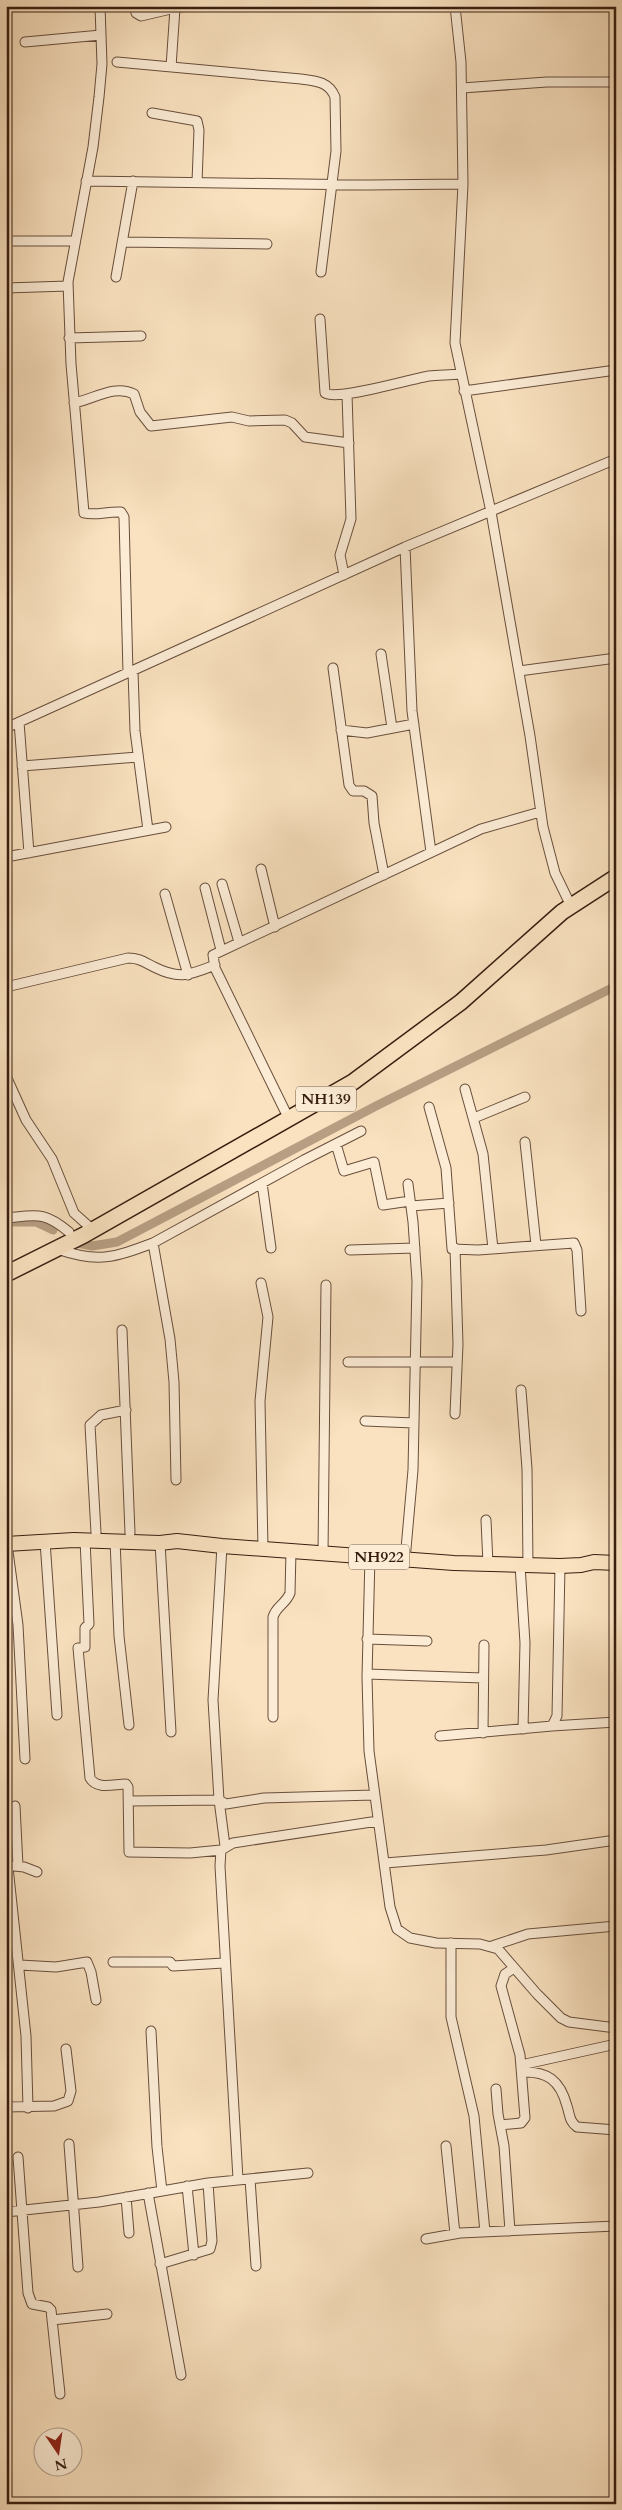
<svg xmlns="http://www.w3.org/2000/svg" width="622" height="2510" font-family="Cardo,serif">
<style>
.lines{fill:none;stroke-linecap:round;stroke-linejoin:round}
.canal{stroke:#b89f84;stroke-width:9}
.street-casing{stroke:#684f3c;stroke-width:11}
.primary-casing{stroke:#371e10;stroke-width:16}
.highway-casing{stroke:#371e10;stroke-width:18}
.street{stroke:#fcecd6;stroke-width:9}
.primary{stroke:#fae2c0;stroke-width:14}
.highway{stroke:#fae2c0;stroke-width:15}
.labels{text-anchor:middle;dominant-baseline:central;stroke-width:4;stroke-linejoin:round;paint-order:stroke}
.shield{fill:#fcecd6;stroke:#725c4b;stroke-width:1}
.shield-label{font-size:15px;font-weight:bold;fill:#371e10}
</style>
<rect width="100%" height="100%" fill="#fae2c0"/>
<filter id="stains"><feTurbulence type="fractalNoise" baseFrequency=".004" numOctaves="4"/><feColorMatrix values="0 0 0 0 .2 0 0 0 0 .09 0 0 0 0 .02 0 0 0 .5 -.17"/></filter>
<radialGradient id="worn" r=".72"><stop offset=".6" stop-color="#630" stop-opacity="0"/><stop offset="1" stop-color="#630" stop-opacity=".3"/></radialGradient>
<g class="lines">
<path class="canal" d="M6,1222H36L53,1230
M72,1242L92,1246L117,1242L376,1106L616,986"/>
<defs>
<path id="street" d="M100,6L102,64L99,97L93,147L68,282L71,364L84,513C96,516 108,511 121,512L124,517L128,673
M135,6L136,13L141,16L175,8
M455,6L461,62L463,184L455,343L491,512L530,736L543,827L555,873L571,906
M25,42L101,35
M117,62L301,79C317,81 329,82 335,97L336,151L321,272
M171,67L175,8L186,6
M462,88L547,82H616
M152,113L197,121L199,130L197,182
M86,181L369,185L463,184
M6,241H75
M123,242L267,244
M116,277L133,181
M6,288L68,286
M320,319L325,393C338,401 410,379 429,376C439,375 450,375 460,374
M69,338L141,336
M464,391L616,370
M74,403C94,399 115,384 134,394L140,412L151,426L232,417L249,421L285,420L292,423L305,437L349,443
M405,547L412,711L431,852
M344,575L340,555L351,519L347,394
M381,654L392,728
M333,668L349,785L353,791H364L372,796L374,823L384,875
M133,671L135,731L148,830
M519,671L616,658
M19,722L29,853
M6,728L405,547L616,459
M341,730L367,733L414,724
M22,766L138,757
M6,857L166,827
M261,869L275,927
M222,884L239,942
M205,888L221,950
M165,894L188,975
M6,987L128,958C139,958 144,962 154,967C180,980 189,975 215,965
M6,1076L26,1120L52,1159L74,1213L93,1230
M465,1089L483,1154L493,1249
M429,1107L446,1168L452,1249L478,1250L574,1243L577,1250L581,1311
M285,1111L215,968L213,955L481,829L540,812
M474,1118L525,1097
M525,1142L536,1245
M336,1144L344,1171L374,1162L383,1205L410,1201
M262,1183L271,1248
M411,1206L449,1203
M6,1218C37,1215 44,1211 69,1232
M153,1243L170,1339L174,1382L176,1480
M455,1248L458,1344L455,1414
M57,1249C98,1263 113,1258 153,1243L304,1160L361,1131
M350,1250L415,1248
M261,1283L268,1317L260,1401L263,1549
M122,1330L130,1533
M348,1362H457
M521,1390L527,1469L528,1566
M365,1421L414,1423
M486,1520L488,1564
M96,1533L90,1425L101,1415L126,1410
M85,1540L89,1624L85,1628V1647L78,1648L90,1778C97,1790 114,1784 126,1784L128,1787L129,1852L190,1853L221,1850
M115,1540L119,1636L129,1725
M45,1541L57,1715
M160,1543L171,1732
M7,1544L18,1625L25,1759
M222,1546L213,1700L219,1800L225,1846
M323,1553L326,1285
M370,1556L367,1677L369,1751L390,1907L397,1929L410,1938L436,1943L480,1944L498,1949L537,1994L561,2018L569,2022L616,2028
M405,1560L413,1470L417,1281L413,1222L408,1184
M520,1565L525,1643L523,1729
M367,1639L427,1641
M367,1674L483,1678
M273,1717V1617C276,1606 286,1604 290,1593L291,1551
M552,1726L616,1722
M483,1733L484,1645
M440,1736L552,1726L557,1716L560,1566
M130,1801L219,1800L226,1804L264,1798L374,1795
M15,1806L18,1866
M385,1863L546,1850L616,1840
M14,1866L24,1867L37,1872
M8,1867L26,2036L28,2108
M451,1943V2017L474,2116L485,2232
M492,1946L528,1934L616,1926
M113,1962H170L173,1966L224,1963
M20,1965L56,1967L87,1962L91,1972L96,2000
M151,2031L157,2147L162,2191
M521,2065L616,2044
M522,2072C547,2071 560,2080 567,2106C570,2115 569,2121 577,2127L616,2130
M496,2089L498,2114L504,2146L510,2231
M6,2107L54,2106L68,2101L71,2091L66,2049
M500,2125L521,2123L525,2118L520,2055L501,1986L505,1974L514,1968
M69,2144L78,2267
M446,2146L455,2234
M18,2157L28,2293L32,2304L48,2307L51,2310L60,2394
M238,2179L220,1866L221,1850L233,1843L378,1821
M250,2179L256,2266
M187,2186L194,2255
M148,2193L181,2375
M126,2197L129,2233
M6,2212L99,2202L208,2183L308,2173
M426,2239L460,2233L616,2226
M160,2264L210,2249L212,2241L208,2183
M52,2320L107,2314"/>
<path id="primary" d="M6,1544L74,1540L160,1543L177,1541L222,1546L454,1563L560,1566L581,1565L594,1562L616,1563"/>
<path id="highway" d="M6,1274L84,1235L353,1082L461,1002L562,912L616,877"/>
</defs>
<use href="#street" class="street-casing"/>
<use href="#primary" class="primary-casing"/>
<use href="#highway" class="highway-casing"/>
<use href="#street" class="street"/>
<use href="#primary" class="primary"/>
<use href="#highway" class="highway"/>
</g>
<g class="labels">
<g class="shield">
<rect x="296" y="1086.5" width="60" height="25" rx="4"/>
<rect x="349" y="1544.5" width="60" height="25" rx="4"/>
</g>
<g class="shield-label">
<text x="326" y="1099">NH139</text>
<text x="379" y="1557">NH922</text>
</g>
</g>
<rect width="622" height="2510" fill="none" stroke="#fae2c0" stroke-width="25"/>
<rect x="8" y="8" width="607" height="2495" fill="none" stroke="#371e10" stroke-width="2.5"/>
<rect x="12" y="12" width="597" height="2485" fill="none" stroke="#371e10"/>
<g transform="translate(58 2452) rotate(167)"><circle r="24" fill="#fcecd6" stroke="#ad9a87"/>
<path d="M0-4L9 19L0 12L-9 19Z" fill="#8f2418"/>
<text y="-8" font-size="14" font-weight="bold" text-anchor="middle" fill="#371e10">N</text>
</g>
<rect width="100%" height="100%" filter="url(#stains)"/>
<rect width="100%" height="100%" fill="url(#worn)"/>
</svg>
